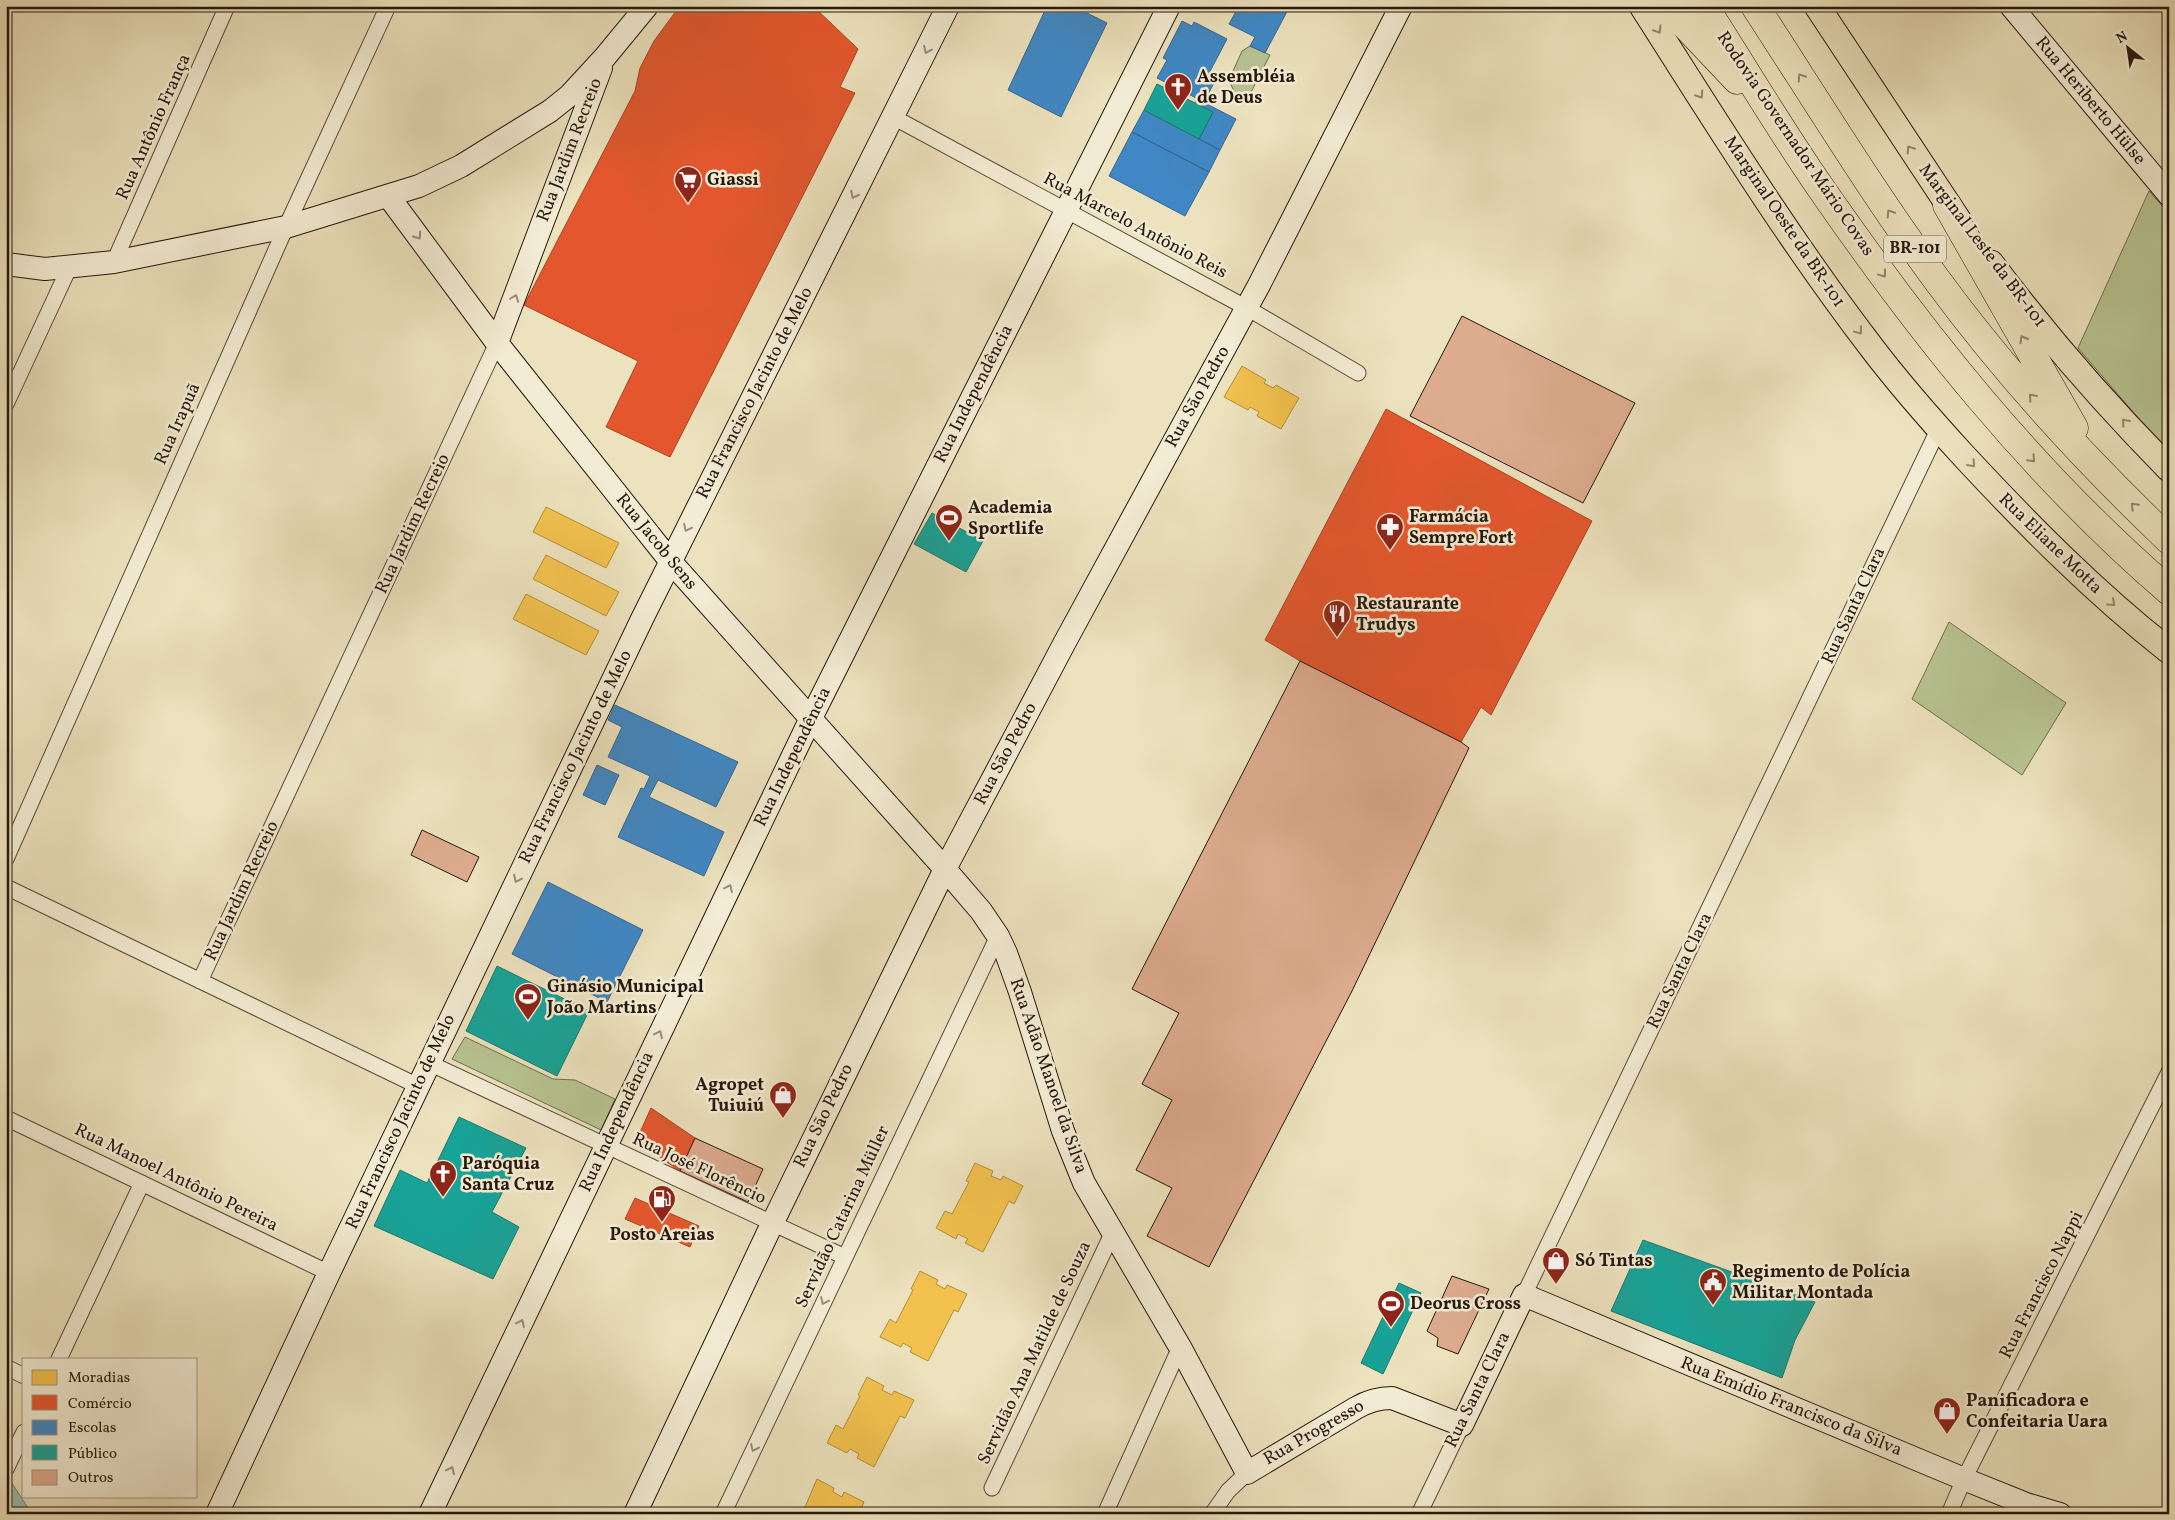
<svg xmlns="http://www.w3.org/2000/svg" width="2175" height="1520" font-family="Vollkorn,serif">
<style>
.green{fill:#b7c391;stroke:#6e6e4e}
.water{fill:#99beb2;stroke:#6b7c70}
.homes{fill:#f2c14e;stroke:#b58e3a}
.shops{fill:#e4572e;stroke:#ab4424}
.schools{fill:#3f88c5;stroke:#38668e}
.public{fill:#17a398;stroke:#1c796e}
.building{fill:#ddab8e;stroke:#26180c}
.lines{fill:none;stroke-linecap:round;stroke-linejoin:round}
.street-casing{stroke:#584a38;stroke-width:17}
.secondary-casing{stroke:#26180c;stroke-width:24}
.primary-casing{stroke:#26180c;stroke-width:27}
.highway-casing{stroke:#26180c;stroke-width:29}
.street{stroke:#f3ecd4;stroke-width:15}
.secondary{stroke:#f3ecd4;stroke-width:22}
.primary{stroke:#ece2bd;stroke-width:25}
.highway{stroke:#ece2bd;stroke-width:28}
.oneway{stroke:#93876d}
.oneway2{stroke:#978d7a}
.labels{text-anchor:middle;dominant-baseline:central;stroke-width:5;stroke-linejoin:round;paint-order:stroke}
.shield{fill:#f3ecd4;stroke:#645848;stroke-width:1}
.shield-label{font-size:16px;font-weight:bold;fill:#26180c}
.poi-label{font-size:18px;font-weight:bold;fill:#26180c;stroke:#f3ecd4;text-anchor:start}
.street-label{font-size:18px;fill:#26180c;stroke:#f3ecd4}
</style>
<rect width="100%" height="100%" fill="#ece2bd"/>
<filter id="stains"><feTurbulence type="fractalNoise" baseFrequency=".004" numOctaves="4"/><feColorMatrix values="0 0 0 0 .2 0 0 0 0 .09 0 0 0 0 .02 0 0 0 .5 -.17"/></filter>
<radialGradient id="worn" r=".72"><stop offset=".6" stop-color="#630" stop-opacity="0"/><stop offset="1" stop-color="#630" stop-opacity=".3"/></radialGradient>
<path class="green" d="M1250,46L1270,55L1246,102L1236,96L1229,80L1242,51Z
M2149,191L2169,214V451L2152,434L2078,348Z
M1949,622L2066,703L2022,775L1912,699Z
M465,1037L553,1079L575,1080L615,1099L601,1130L452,1059Z"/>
<path class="water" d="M6,1474L32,1514H6Z"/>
<path class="homes" d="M1242,366L1266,380L1264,383L1273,388L1276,385L1299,398L1281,429L1257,416L1259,412L1250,407L1248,410L1224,397Z
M546,507L619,543L606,568L533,532Z
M546,555L619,592L606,616L533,579Z
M526,594L599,631L586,655L513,619Z
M975,1163L993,1171L991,1176L1001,1180L1003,1176L1023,1186L1014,1204L1009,1201L983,1252L965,1243L968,1239L958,1234L956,1239L936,1228L945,1211L952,1214L969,1182L966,1181Z
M920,1271L938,1280L936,1284L945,1289L947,1285L967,1294L958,1312L954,1310L928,1361L910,1352L912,1348L903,1343L901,1347L880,1337L890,1319L896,1323L913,1290L911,1289Z
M867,1377L884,1386L882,1390L892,1395L894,1391L914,1400L905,1418L900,1416L874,1467L857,1458L859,1454L850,1449L847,1453L827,1443L836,1425L843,1429L860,1396L858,1395Z
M817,1479L834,1488L833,1492L842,1497L844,1492L864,1502L859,1514H802Z"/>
<path class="shops" d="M813,6L858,49L840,87L855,93L670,457L606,427L638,361L524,305L635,91L640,68L654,41L679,7Z
M1386,409L1592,521L1491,715L1481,707L1461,742L1300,661L1265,640Z
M651,1108L695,1138L680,1171L636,1141Z
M635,1198L699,1226L690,1247L625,1219Z"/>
<path class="schools" d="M1047,6H1073L1107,23L1061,117L1008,90Z
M1239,6H1290L1265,53L1250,46L1255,37L1229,24Z
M1182,21L1192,26L1194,22L1227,39L1207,77L1215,81L1204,102L1157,78L1167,60L1163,58Z
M1197,99L1236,119L1220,150L1199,139L1213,112L1195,103Z
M1144,110L1220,150L1209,172L1132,132Z
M1132,132L1209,172L1185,216L1109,176Z
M615,705L738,762L716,807L658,780L649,797L724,832L704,876L618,837L641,788L644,789L650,776L608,757L622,727L608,720Z
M597,765L619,775L605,805L583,795Z
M548,882L643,930L607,1002L512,954Z"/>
<path class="public" d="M1157,84L1213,112L1199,139L1144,110Z
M932,513L983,541L966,572L914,544Z
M497,966L589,1011L557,1076L466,1031Z
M459,1117L526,1148L492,1212L519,1227L493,1279L374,1226L400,1170L427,1183Z
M1643,1240L1815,1302L1795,1340L1782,1378L1611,1311Z
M1399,1283L1421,1293L1383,1374L1361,1363Z"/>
<path class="building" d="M1462,316L1635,403L1583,503L1410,416Z
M1300,661L1461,742L1469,748L1352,991L1209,1267L1147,1236L1172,1188L1136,1170L1172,1100L1142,1084L1179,1013L1132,989Z
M422,830L479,857L467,882L411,855Z
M695,1138L763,1169L748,1202L680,1171Z
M1452,1276L1489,1289L1458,1354L1437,1346L1438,1338L1427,1331Z"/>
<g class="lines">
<defs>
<path id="street" d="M893,117L1247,308L1358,373
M114,262L227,6
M6,404L69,268
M6,859L286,227L388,6
M6,887L418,1086
M200,981L497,343
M429,1063L845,1257
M6,1118L329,1273
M1524,1295L1939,428
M59,1359L142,1183
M6,1367L24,1376
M6,1469L24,1432
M992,1488L1112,1234
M723,1514L998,936
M1105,1514L1180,1347
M1212,1514L1228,1491L1247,1473
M1419,1514L1462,1425
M1949,1514L1964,1479L2169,1072"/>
<path id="secondary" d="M2011,6L2169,195
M389,197L497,343L671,562L945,869L981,911L998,936L1006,953L1020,992L1063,1131L1084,1183L1180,1347L1247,1473L1356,1408C1368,1401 1378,1398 1392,1398L1462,1425L1524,1295L1964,1479L2026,1504L2060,1514
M6,264L45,269L114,262L286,227L419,186L461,166L550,111L570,95L605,57L647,6
M497,343L601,68
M217,1514L329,1273L642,619L948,6
M430,1514L810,720L1169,6
M635,1514L772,1224L945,869L1065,642L1259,285L1401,6"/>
<path id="primary" d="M1642,6C1716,122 1789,240 1872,348C1900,385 1931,420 1962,454C2027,524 2094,592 2169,651
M1817,6L1959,221
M1991,263C2045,335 2105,404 2169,469"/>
<path id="highway" d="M1667,6L1737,80
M1704,6C1742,65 1778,126 1818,184C1920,332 2032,473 2169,591
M1755,6C1815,98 1872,192 1937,280C2006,374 2085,460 2169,540
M1947,205L2074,428"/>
</defs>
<use href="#street" class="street-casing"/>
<use href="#secondary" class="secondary-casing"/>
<use href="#primary" class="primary-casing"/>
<use href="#highway" class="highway-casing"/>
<use href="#street" class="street"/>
<use href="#secondary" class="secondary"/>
<use href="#primary" class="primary"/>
<use href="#highway" class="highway"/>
</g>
<defs><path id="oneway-chevron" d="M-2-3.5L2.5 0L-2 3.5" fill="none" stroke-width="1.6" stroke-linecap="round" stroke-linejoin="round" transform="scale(1.25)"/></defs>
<g class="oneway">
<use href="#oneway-chevron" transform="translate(1658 30) rotate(58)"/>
<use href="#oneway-chevron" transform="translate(1801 77) rotate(-123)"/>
<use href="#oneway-chevron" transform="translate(1700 95) rotate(57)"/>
<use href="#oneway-chevron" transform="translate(1910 149) rotate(-123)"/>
<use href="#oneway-chevron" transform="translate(1890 213) rotate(-123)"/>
<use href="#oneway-chevron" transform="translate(1883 274) rotate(53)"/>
<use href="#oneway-chevron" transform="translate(1859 331) rotate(53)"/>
<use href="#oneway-chevron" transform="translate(2023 339) rotate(-120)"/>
<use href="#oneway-chevron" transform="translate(2032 397) rotate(-131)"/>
<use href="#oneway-chevron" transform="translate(2125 422) rotate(-132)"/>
<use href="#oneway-chevron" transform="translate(2032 459) rotate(47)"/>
<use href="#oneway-chevron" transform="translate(1972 464) rotate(48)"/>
<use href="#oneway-chevron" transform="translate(2134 506) rotate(-135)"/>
<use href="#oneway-chevron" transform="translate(2112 603) rotate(42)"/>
</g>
<g class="oneway2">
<use href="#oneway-chevron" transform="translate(927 50) rotate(115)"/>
<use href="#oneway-chevron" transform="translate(854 195) rotate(117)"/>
<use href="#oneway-chevron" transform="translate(418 236) rotate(55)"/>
<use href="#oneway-chevron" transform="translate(515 298) rotate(-69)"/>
<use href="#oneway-chevron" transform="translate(687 528) rotate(116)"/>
<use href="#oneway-chevron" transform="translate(517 879) rotate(116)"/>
<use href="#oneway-chevron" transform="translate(729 888) rotate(-64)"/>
<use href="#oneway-chevron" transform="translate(659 1034) rotate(-64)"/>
<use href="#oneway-chevron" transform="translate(824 1301) rotate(115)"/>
<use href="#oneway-chevron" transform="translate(521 1323) rotate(-65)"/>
<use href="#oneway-chevron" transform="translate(754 1448) rotate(115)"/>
<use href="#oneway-chevron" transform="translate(451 1470) rotate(-65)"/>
</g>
<defs>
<symbol id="church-pin" viewBox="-11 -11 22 30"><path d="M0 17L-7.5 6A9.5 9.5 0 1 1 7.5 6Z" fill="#8f2418" stroke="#f3ecd4"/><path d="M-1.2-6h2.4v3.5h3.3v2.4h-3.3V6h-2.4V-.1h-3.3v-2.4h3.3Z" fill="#fff"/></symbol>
<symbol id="supermarket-pin" viewBox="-11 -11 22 30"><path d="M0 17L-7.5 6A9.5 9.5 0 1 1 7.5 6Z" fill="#8f2418" stroke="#f3ecd4"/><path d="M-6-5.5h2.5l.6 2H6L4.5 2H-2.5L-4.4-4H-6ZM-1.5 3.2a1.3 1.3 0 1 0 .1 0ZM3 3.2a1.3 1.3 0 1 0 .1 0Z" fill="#fff"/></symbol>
<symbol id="stadium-pin" viewBox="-11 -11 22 30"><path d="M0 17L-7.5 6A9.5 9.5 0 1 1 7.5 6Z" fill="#8f2418" stroke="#f3ecd4"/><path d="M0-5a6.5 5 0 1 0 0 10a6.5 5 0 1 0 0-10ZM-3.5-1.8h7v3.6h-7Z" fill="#fff"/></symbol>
<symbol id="pharmacy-pin" viewBox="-11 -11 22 30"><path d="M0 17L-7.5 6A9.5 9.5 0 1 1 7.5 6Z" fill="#8f2418" stroke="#f3ecd4"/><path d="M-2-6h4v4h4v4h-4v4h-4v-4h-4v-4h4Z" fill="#fff"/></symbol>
<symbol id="restaurant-pin" viewBox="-11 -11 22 30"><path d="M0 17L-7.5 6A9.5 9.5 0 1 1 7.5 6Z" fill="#8f2418" stroke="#f3ecd4"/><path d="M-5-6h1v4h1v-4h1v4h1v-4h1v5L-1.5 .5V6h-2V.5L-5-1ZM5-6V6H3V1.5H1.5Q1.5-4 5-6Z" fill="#fff"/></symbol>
<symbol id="shop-pin" viewBox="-11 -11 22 30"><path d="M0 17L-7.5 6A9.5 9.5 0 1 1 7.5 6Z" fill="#8f2418" stroke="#f3ecd4"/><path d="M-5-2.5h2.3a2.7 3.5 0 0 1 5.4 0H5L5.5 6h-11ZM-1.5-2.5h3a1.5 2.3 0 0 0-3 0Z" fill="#fff"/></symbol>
<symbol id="fuel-pin" viewBox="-11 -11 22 30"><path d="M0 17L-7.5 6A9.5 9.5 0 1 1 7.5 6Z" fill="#8f2418" stroke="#f3ecd4"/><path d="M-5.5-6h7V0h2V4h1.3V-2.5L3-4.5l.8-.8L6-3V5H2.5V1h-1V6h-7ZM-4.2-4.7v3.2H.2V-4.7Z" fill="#fff"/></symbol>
<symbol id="civic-pin" viewBox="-11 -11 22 30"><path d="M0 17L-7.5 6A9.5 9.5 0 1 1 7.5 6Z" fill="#8f2418" stroke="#f3ecd4"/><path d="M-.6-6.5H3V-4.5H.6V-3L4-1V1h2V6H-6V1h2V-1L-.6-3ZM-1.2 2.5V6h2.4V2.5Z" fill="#fff"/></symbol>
</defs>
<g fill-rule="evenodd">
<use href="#church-pin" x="1162" y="71" width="32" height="43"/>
<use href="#supermarket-pin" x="672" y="164" width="32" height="43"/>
<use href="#stadium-pin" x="933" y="502" width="32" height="43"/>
<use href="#pharmacy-pin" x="1374" y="511" width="32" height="43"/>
<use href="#restaurant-pin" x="1321" y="598" width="32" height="43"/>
<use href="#stadium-pin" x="512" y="981" width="32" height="43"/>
<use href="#shop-pin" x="767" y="1079" width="32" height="43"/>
<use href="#church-pin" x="427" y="1158" width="32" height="43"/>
<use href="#fuel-pin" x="646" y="1183" width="32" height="43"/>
<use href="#shop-pin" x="1540" y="1245" width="32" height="43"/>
<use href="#civic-pin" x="1697" y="1266" width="32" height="43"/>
<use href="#stadium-pin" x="1375" y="1288" width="32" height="43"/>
<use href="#shop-pin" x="1931" y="1395" width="32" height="43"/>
</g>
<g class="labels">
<rect class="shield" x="1884" y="235.5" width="62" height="27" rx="4"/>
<g class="shield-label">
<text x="1915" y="249">BR-101</text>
</g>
<g class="poi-label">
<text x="1197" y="77">Assembléia<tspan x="1197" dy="21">de Deus</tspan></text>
<text x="707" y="180">Giassi</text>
<text x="968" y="508">Academia<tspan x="968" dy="21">Sportlife</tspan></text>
<text x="1409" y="517">Farmácia<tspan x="1409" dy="21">Sempre Fort</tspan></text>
<text x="1356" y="604">Restaurante<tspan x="1356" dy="21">Trudys</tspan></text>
<text x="547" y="987">Ginásio Municipal<tspan x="547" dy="21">João Martins</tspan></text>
<text x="764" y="1085" text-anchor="end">Agropet<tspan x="764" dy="21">Tuiuiú</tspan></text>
<text x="462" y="1164">Paróquia<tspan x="462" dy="21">Santa Cruz</tspan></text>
<text x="662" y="1235" text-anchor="middle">Posto Areias</text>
<text x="1575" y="1261">Só Tintas</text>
<text x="1732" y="1272">Regimento de Polícia<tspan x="1732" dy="21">Militar Montada</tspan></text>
<text x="1410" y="1304">Deorus Cross</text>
<text x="1966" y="1401">Panificadora e<tspan x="1966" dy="21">Confeitaria Uara</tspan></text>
</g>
<g class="street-label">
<text transform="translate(2090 101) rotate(50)">Rua Heriberto Hülse</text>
<text transform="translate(154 127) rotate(-66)">Rua Antônio França</text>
<text transform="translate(1795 144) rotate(56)">Rodovia Governador Mário Covas</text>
<text transform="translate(570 150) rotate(-69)">Rua Jardim Recreio</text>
<text transform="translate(1784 222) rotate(56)">Marginal Oeste da BR-101</text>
<text transform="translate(1135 226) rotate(28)">Rua Marcelo Antônio Reis</text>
<text transform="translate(1982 246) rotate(53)">Marginal Leste da BR-101</text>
<text transform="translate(755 393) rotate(-63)">Rua Francisco Jacinto de Melo</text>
<text transform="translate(974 394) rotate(-63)">Rua Independência</text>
<text transform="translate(1198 397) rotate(-61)">Rua São Pedro</text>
<text transform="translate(178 424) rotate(-66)">Rua Irapuã</text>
<text transform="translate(413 524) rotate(-65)">Rua Jardim Recreio</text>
<text transform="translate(656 542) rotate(51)">Rua Jacob Sens</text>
<text transform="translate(2050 544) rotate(44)">Rua Eliane Motta</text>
<text transform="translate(1854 606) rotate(-65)">Rua Santa Clara</text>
<text transform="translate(1006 754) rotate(-62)">Rua São Pedro</text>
<text transform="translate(576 757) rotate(-64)">Rua Francisco Jacinto de Melo</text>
<text transform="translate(793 757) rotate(-64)">Rua Independência</text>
<text transform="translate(242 891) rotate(-65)">Rua Jardim Recreio</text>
<text transform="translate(1680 971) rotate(-64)">Rua Santa Clara</text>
<text transform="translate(1048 1076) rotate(71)">Rua Adão Manoel da Silva</text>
<text transform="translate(824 1116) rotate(-64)">Rua São Pedro</text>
<text transform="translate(401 1122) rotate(-65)">Rua Francisco Jacinto de Melo</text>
<text transform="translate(617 1122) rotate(-65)">Rua Independência</text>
<text transform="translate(699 1169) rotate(25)">Rua José Florêncio</text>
<text transform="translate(176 1178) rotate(26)">Rua Manoel Antônio Pereira</text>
<text transform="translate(843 1217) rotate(-65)">Servidão Catarina Müller</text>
<text transform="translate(2042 1285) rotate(-63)">Rua Francisco Nappi</text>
<text transform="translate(1035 1353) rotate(-65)">Servidão Ana Matilde de Souza</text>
<text transform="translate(1478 1390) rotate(-64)">Rua Santa Clara</text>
<text transform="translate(1791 1407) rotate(22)">Rua Emídio Francisco da Silva</text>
<text transform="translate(1314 1433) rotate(-30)">Rua Progresso</text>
</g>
</g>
<rect width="2175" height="1520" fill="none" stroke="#ece2bd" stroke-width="25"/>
<rect x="8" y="8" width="2160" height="1505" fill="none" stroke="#26180c" stroke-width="2.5"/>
<rect x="12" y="12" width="2150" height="1495" fill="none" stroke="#26180c"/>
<rect x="22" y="1358" width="175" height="140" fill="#f3ecd4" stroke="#a19784"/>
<rect x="32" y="1370" width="25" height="15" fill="#f2c14e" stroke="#a19784"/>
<text x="68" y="1382" font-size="15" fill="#26180c">Moradias</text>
<rect x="32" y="1395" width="25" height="15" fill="#e4572e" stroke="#a19784"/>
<text x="68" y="1408" font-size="15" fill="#26180c">Comércio</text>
<rect x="32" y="1420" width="25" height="15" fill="#3f88c5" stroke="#a19784"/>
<text x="68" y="1432" font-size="15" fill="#26180c">Escolas</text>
<rect x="32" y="1445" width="25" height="15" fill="#17a398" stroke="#a19784"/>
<text x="68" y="1458" font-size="15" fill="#26180c">Público</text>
<rect x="32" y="1470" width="25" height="15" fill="#ddab8e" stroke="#a19784"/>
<text x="68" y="1482" font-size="15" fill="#26180c">Outros</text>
<g transform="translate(2128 48) rotate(330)" stroke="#f3ecd4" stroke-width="4" paint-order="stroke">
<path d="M0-4L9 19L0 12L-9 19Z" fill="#26180c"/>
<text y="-8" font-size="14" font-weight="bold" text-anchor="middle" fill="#26180c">N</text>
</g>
<rect width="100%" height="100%" filter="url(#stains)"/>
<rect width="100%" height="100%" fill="url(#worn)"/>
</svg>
